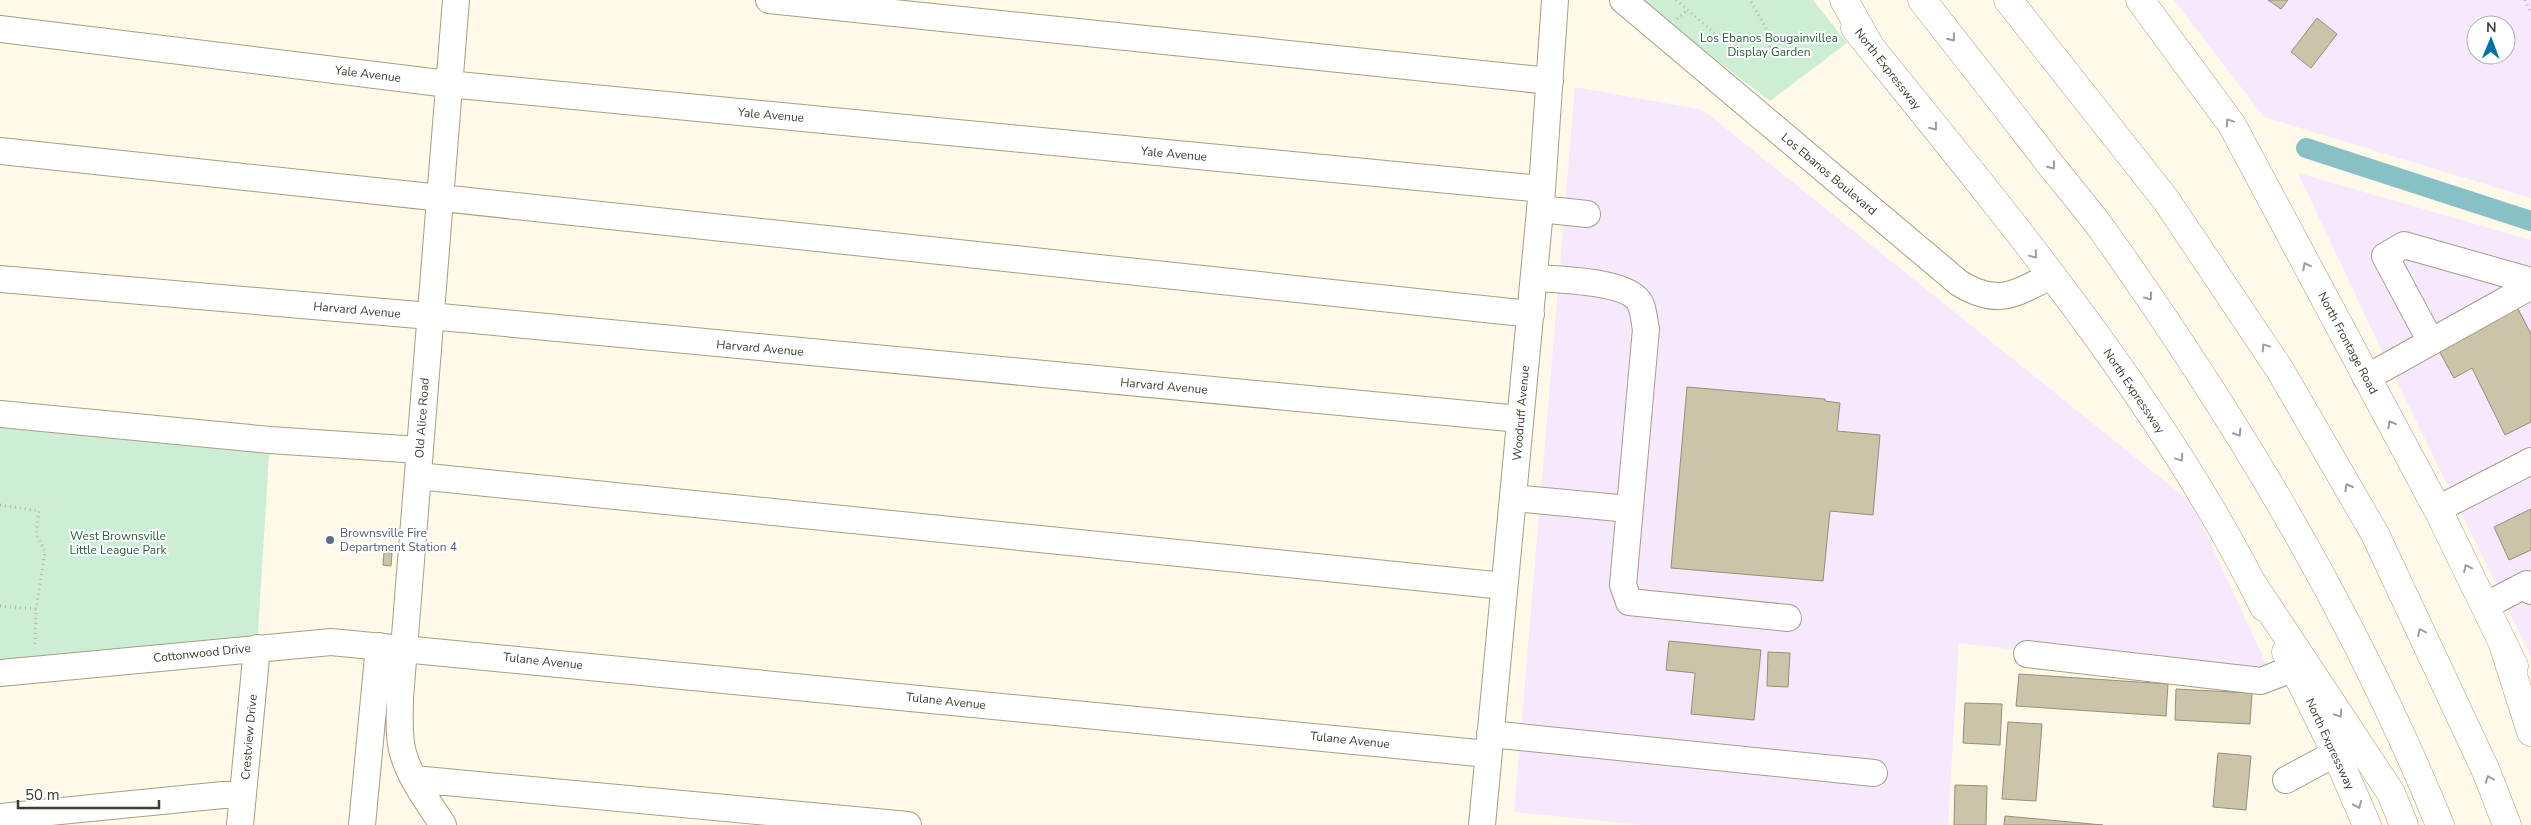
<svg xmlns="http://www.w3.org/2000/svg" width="2531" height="825" font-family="'Nunito Sans',sans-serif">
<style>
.commercial{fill:#f7e9fd;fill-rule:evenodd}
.green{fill:#cbeed4}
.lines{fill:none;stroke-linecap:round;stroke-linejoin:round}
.canal{stroke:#87c0c5;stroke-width:20}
.building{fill:#ccc4a9;stroke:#978f76}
.minor-casing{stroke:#a69e84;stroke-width:28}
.major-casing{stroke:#a69e84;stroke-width:29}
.highway-casing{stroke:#a69e84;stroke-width:29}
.path{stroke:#b8b4a5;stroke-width:3;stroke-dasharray:1 4;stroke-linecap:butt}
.minor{stroke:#fff;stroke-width:26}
.major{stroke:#fff;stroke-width:28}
.highway{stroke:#fff;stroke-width:28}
.oneway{stroke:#9e9d98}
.service-dot{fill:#5c6f8a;stroke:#fff;stroke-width:2}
.labels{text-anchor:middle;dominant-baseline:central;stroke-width:4;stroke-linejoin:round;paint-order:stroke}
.park-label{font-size:12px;fill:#24613a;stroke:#fff}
.street-label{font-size:12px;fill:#3e3b30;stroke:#fff}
.service-label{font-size:12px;fill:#4e5e75;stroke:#fff;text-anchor:start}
</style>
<rect width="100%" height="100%" fill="#fef9e8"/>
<path class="commercial" d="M2174,0H2531V198L2264,117ZM2476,25H2506V55H2476Z
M1575,87L1703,110L2192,503L2274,681L1959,643L1948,825H1642L1514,812Z
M2298,173L2531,240V656L2379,345Z"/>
<path class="green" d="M1638,0H1813L1847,43L1770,101Z
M0,414L270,440L257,648L0,673Z"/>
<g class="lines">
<path class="canal" d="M2306,148L2531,221"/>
</g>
<path class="building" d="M2268,0H2288L2281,9Z
M2317,18L2337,34L2311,68L2291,52Z
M2517,307L2531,334V422L2505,435L2472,368L2454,378L2438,349Z
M1687,387L1825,399V401L1840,403L1837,431L1880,435L1873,515L1830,511L1823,581L1671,568Z
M2531,509V550L2509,560L2494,527Z
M384,552L392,553L391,566L383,565Z
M1669,641L1761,650L1754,720L1691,714L1695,673L1666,670Z
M1768,652L1790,653L1788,687L1767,686Z
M2019,674L2168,684L2166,716L2016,706Z
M2176,689L2252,693L2250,724L2175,720Z
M1965,703L2002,704L2000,745L1963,743Z
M2008,722L2042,724L2036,801L2002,799Z
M2218,753L2251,756L2246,810L2213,807Z
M1955,785L1987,786L1986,825H1954Z
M2005,816L2103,825H2004Z"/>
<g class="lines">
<defs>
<path id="minor" d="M769,0L1550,81
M1623,0L1959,283C1998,307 2014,294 2051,276
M0,29L448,84L1542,189
M0,151L1531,314
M1540,209L1587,214
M1534,278C1558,280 1628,280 1640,303C1644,310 1644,321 1646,329L1623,585L1629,602L1788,618
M0,279L430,316L1520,419
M2431,342L2385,256L2404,245L2531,281
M2366,378L2531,286
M0,414L270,440L419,450
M418,476L1504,586
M1513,498L1629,509
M2438,509L2531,461
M2485,606L2527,584L2531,591
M2027,654L2261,681L2294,668
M0,673L331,642L1488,754
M1490,734L1874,773
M414,779L908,825
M2286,780L2336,753
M0,817L243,793
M240,825L257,648
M362,825L379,646
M443,825C429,803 410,779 403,753C398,735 400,716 400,698L456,0
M1482,825L1542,189L1555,0"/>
<path id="major" d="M2140,0L2232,125L2440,514L2514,666
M1855,28C2001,209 2161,398 2264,607
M2286,652L2333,747L2367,825"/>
<path id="highway" d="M1844,0L1871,48
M1922,0C1963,52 2003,103 2043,155C2063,181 2085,206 2104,232C2238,421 2352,610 2440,825
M2008,0L2166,200L2280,370L2375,534L2486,771L2507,825
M2254,586L2391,793L2404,825
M2503,644L2531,732"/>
</defs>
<use href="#minor" class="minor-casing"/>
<use href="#major" class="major-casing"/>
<use href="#highway" class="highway-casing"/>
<path class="path" d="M1676,0L1718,36L1753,54L1769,51L1772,39L1750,0
M2525,0L2531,14
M1677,19L1686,11
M0,505L39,511L36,534L45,552L36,609
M0,606L36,609L35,647"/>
<use href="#minor" class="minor"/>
<use href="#major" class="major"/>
<use href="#highway" class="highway"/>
</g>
<defs><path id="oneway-chevron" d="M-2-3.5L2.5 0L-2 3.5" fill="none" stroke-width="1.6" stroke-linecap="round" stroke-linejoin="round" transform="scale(1.25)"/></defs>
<g class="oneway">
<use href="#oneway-chevron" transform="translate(1952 38) rotate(52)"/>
<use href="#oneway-chevron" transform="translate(2229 122) rotate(-124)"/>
<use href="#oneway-chevron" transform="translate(1934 127) rotate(52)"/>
<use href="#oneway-chevron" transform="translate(2052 166) rotate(52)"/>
<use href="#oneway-chevron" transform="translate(2034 255) rotate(52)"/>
<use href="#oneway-chevron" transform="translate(2306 266) rotate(-118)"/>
<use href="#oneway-chevron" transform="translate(2149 297) rotate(55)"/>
<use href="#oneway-chevron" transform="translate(2265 347) rotate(-124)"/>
<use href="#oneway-chevron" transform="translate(2391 424) rotate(-119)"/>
<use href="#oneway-chevron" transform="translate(2238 433) rotate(58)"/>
<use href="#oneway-chevron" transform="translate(2180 458) rotate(56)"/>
<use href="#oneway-chevron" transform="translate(2348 487) rotate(-120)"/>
<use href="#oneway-chevron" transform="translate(2467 568) rotate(-116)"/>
<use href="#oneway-chevron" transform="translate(2421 632) rotate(-115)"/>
<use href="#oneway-chevron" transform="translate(2339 714) rotate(56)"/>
<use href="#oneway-chevron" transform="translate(2489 779) rotate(-111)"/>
<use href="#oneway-chevron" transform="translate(2358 805) rotate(67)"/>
</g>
<circle class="service-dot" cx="330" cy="540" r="5"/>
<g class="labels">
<g class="park-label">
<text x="1769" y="38">Los Ebanos Bougainvillea<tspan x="1769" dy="14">Display Garden</tspan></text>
<text x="118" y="536">West Brownsville<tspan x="118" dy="14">Little League Park</tspan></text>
</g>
<g class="street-label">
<text transform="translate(1888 69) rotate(52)">North Expressway</text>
<text transform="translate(368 74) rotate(7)">Yale Avenue</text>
<text transform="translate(771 115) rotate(5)">Yale Avenue</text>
<text transform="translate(1174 154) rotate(5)">Yale Avenue</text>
<text transform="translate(1829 174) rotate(40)">Los Ebanos Boulevard</text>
<text transform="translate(357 310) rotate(5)">Harvard Avenue</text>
<text transform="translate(2348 343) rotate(62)">North Frontage Road</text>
<text transform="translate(760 348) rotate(5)">Harvard Avenue</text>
<text transform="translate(1164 386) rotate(5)">Harvard Avenue</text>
<text transform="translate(2134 391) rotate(56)">North Expressway</text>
<text transform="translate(1521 413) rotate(-85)">Woodruff Avenue</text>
<text transform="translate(422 418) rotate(-86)">Old Alice Road</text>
<text transform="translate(202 653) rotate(-6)">Cottonwood Drive</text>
<text transform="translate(543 661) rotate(6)">Tulane Avenue</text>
<text transform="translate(946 701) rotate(6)">Tulane Avenue</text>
<text transform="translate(249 737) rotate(-85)">Crestview Drive</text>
<text transform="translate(1350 740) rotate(6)">Tulane Avenue</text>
<text transform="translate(2330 744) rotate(65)">North Expressway</text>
</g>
<g class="service-label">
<text x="340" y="533">Brownsville Fire<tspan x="340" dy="14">Department Station 4</tspan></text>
</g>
</g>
<g transform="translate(2491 40) rotate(1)"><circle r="24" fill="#ffffff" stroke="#b2b1ac"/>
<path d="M0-4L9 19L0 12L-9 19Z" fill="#00749e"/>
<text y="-8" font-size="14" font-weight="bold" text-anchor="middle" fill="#3e3b30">N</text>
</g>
<path d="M18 800v8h141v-8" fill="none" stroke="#3e3b30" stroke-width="2.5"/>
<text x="25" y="800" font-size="15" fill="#3e3b30" stroke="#ffffff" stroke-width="4" paint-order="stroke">50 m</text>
</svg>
